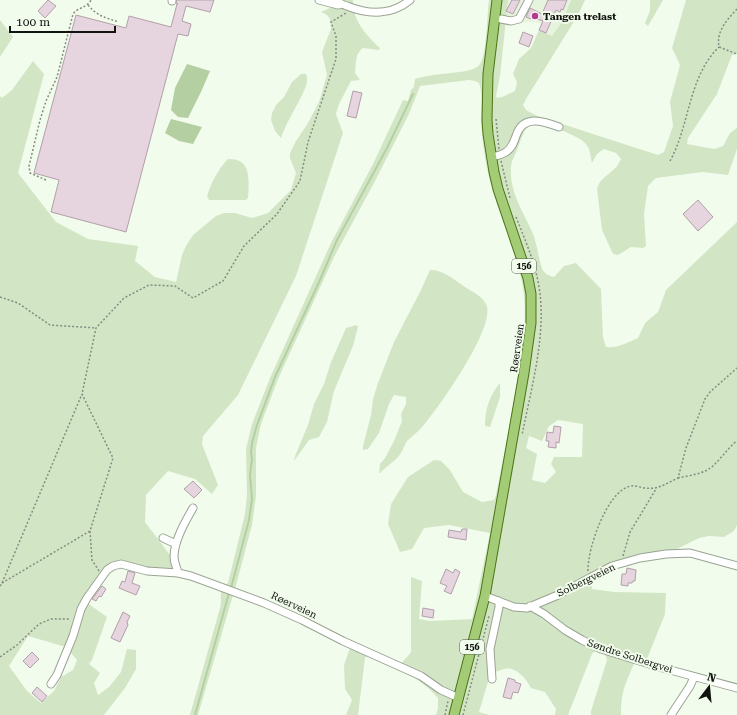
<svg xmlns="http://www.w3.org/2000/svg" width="737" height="715" font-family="'Roboto Serif',serif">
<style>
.built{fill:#e6f4dd}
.green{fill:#d2e6c5;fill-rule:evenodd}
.water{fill:#b4cfa2}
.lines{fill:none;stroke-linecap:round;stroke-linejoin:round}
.stream{stroke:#b4cfa2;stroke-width:2}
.building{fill:#e6d4de;stroke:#b1a0aa}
.minor-casing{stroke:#9aa394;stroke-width:9}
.major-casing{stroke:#497516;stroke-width:11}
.path{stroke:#858c81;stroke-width:1.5;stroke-dasharray:2 2;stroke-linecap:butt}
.minor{stroke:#fff;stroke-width:7}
.major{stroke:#a4cc76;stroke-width:9}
.poi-dot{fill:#b33a8e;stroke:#f2fcec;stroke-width:1.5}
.labels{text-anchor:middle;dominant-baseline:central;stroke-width:4;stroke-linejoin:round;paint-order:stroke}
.shield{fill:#f2fcec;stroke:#545951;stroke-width:1}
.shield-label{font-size:9px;font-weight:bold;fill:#10130e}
.poi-label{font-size:10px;font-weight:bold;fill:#10130e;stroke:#f2fcec;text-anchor:start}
.street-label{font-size:10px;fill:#10130e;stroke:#f2fcec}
</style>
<rect width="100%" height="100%" fill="#f2fcec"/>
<path class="built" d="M508,0H571L562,22L552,36L539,30L541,24L535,22H505Z"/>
<path class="green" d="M328,0H353C352,20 367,36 380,48L379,50L363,48C355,53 356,64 355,73L360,80L351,81L339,104L336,114L343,133L296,276L238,395L203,436L202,444L218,485L212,494L195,479L168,471L146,495L145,522L173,559L172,570L117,564L98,582L86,602L107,617L92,660L89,664L100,673L94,683L98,695L109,687L121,672L127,649L136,650V669L125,688L104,715H0V96L2,98L12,90L33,61L44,74L18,173L56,222L88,239L138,246L135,261L155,277L176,282L182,255L186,246L193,235L216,216L224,213H235L252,218L268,213L291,190L296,173L290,158V153L296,141L308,123L319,102L327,75L322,52L331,29L330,19L327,15L321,12L332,7ZM28,636L66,647L77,660L73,670L61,677L54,691L41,703L27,691L9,666Z
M489,0H508L500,76L496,96L497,98L502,97L515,91L517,82L513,74L519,59L531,48L539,30L552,36L562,22L571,0H585L578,15L526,99L523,105L526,110L535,115L593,134L658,155L664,152L673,126L670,102L680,65L672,48L686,0H737V54L732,55L717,94L688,138L687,144L714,149L723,146L730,133L737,128V149L728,175L703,172L656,178L648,186L644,214L646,246L643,248L631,247L618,255L613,254L602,230L597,189C599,179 609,175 615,168C618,166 619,162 621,159L616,153L604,149L597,154L592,163C590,156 591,149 585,143C578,136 541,120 532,124C522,129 521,142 517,150C515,156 511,161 511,167C509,193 525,214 534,236C537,247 539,258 542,269C545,274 549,276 554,277L564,266L576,263L601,289L603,337L606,347C617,349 628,342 638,338L645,323L658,312L666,290L737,222V525L734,531L724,537L709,536L699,538L675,550L639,554L591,572L592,589L614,592L666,593L665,614L647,659L634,664C625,684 621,693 621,715H591V711L607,660L605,653L596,650L592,654L568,715H555L556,709L545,692L531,688C526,679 516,666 504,669C500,670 496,672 492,673L487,685L479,712L490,715H436L438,708V698C420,677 393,666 367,656L365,658L358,715H346L352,700L345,689L344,665L350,648L283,614L233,595L198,715H190L218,615C219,611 221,606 221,601C221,593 219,589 228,583L245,514L247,495L246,449L252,424L270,378L331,243L373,164L403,100L408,101L411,90L414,87L415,79C431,74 449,74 466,71C471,70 477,68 480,64C487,55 487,13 489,0ZM469,80L475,81L479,83C483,94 481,108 481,119C482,137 484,155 488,173C497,215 519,252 524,295C527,326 521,357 516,388C510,424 503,459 496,495L494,500L482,502L463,492L450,470L441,461L434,460L408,477L391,504L388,524L400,552L412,549L424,528L449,525L490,533L472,619L430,621L419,619L422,581L411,577V652C408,657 404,659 401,664L284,608L235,589L252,525L256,496V448L261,424L278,379L334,257L374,183L409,114L420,86ZM558,420L583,424L582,457H554L551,464L556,472L545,483L532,480L537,454L526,448L529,436L542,441L549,426Z
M650,0H663L648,26L645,23L650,11Z
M0,20L13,37L0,57Z
M301,74H306C308,78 307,82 306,86C299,104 287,120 281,138L275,131L271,120L272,113L276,105L284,97L292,82Z
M228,159C252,158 249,180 248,198L246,200H209L207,196C211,183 218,169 228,159Z
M430,270C443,269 457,282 468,289C475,293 485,298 487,307C493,331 439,407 423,426C418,432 412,436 407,441C404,446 402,453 398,457C392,463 386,467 380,473H379L380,464L385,458L394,441L402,421L401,414L406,404V397L394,395L389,404L379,433L368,449L363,450V446L371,415L373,399L378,383L394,342L421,290Z
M356,325L358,327L353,346L334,391L327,422L319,437L309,440L294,461L295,456L308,425L314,404L324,384L331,362L346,328Z
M500,383V397L490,427L485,426C485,410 489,396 500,383Z"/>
<path class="water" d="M187,64L210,71L201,92L188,118L178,117L171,110L175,88Z
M171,119L202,127L193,144L179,141L165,133Z"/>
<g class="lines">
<path class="stream" d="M231,588L249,520L252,499L250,475L252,459L251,453L252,443L257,425L275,377L320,280L337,240L387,148L413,94
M195,715L229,593"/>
</g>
<path class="building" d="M48,0L56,6L45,18L38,11Z
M177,0H214L210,12L186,6L182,21L191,24L188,36L178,34L126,232L51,212L59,180L34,173L76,15L126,28L129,16L171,27L177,4H178L176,3Z
M512,0H520L513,14L506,11Z
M548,0H567L563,10L561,9L560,12L556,10L546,33L539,30L543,21L532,17L531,19L526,17L530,8L542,14Z
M523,32L533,36L529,47L519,43Z
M353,91L362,93L356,118L347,116Z
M698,200L713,217L698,231L683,214Z
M554,426L561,427L559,443L556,442V448L548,447L549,441H546L547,432L553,433Z
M193,481L202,490L194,498L184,489Z
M462,529H467L466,540L448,537L449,530L461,532Z
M627,568L636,570L635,581H633L632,583H628V586L621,585L622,574H626Z
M446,569L453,573L455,569L460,572L451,594L444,591L447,586L440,583Z
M128,571L135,573L132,583L140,586L136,595L119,588L122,581L125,582Z
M102,586L106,589L101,597L99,596L96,601L92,599Z
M423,608L434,610L433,618L422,616Z
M123,612L130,616L127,622L128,625L120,642L111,638Z
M32,652L39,659L30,668L23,661Z
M508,678L515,680V682L521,684L518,693L513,692L511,699L503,697Z
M37,687L47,696L42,702L32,693Z"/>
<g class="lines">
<defs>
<path id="minor" d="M319,0L338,5L342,4
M337,0C340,4 343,5 347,6C369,15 392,15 410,0
M172,1V0
M501,19L511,21L519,19L529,0
M491,157C496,156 502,155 506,152C512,148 514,142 516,136C523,114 543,121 559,127
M163,538L176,544
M178,573C177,567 174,563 174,557C174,541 185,522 193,508
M485,596L514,607L527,608L558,595L612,566L640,558L666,554L690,553L737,566
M530,606L544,614L565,630L582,640L601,649L659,667L737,688
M492,679L490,649L499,607V601
M51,684L57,675L73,636L81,609L87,598L107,570L113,566L121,564L147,571L178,573L191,576L264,603L302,620L343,641L421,676L441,690L459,698
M671,715L690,686L694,677"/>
<path id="major" d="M454,715L485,596L524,373L531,323V294L528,278L498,189L494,172L488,134L487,120L488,74L497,0"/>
</defs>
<use href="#minor" class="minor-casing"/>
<use href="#major" class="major-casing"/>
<path class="path" d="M88,5C97,16 106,18 119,22
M737,9C727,20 716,31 719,47L737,54
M496,119L499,149
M501,161L510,198
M670,161C690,125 688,77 719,47
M46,180L30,173L29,166L40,120L46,101L57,77L73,14C78,7 87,8 91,0
M516,217C525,240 535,262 539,287C547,334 531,389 522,435
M0,297L18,303L50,325L96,328
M678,478C686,476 697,475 705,471C716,467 726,449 737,441
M623,556L630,532L656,489
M99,571L92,560L90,531L113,458L82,394L96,328L124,298L149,285L175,286L193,298L223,281L244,246L277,214L300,181L308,142L336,59V36L331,22L346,13
M588,571C587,550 607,490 631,486C636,485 641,488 646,488C658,490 667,483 678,478L686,448L705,399L710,392L737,368
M2,583L90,531
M0,586L2,583L82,394
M0,657L17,645L39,624L51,619H70
M445,715L448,701
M463,715L489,616"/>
<use href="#minor" class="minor"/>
<use href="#major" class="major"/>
</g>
<circle class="poi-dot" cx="535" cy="16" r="4"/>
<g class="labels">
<g class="shield">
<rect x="512" y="259" width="24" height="14" rx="3"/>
<rect x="460" y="640" width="24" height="14" rx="3"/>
</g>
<g class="shield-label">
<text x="524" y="266">156</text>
<text x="472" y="647">156</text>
</g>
<g class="poi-label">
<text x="543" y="16">Tangen trelast</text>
</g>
<g class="street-label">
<text transform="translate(517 348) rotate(-82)">Røerveien</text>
<text transform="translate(586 580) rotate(-26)">Solbergveien</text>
<text transform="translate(294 605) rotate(25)">Røerveien</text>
<text transform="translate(630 656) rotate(18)">Søndre Solbergvei</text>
</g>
</g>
<g transform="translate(709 687) rotate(16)" stroke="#f2fcec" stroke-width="3" paint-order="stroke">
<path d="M0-3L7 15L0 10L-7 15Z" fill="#10130e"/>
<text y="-6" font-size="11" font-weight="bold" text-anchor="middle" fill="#10130e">N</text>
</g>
<path d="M10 26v6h105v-6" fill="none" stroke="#10130e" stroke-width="2"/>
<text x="16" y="26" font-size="12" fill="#10130e" stroke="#f2fcec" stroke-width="3" paint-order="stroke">100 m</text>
</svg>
